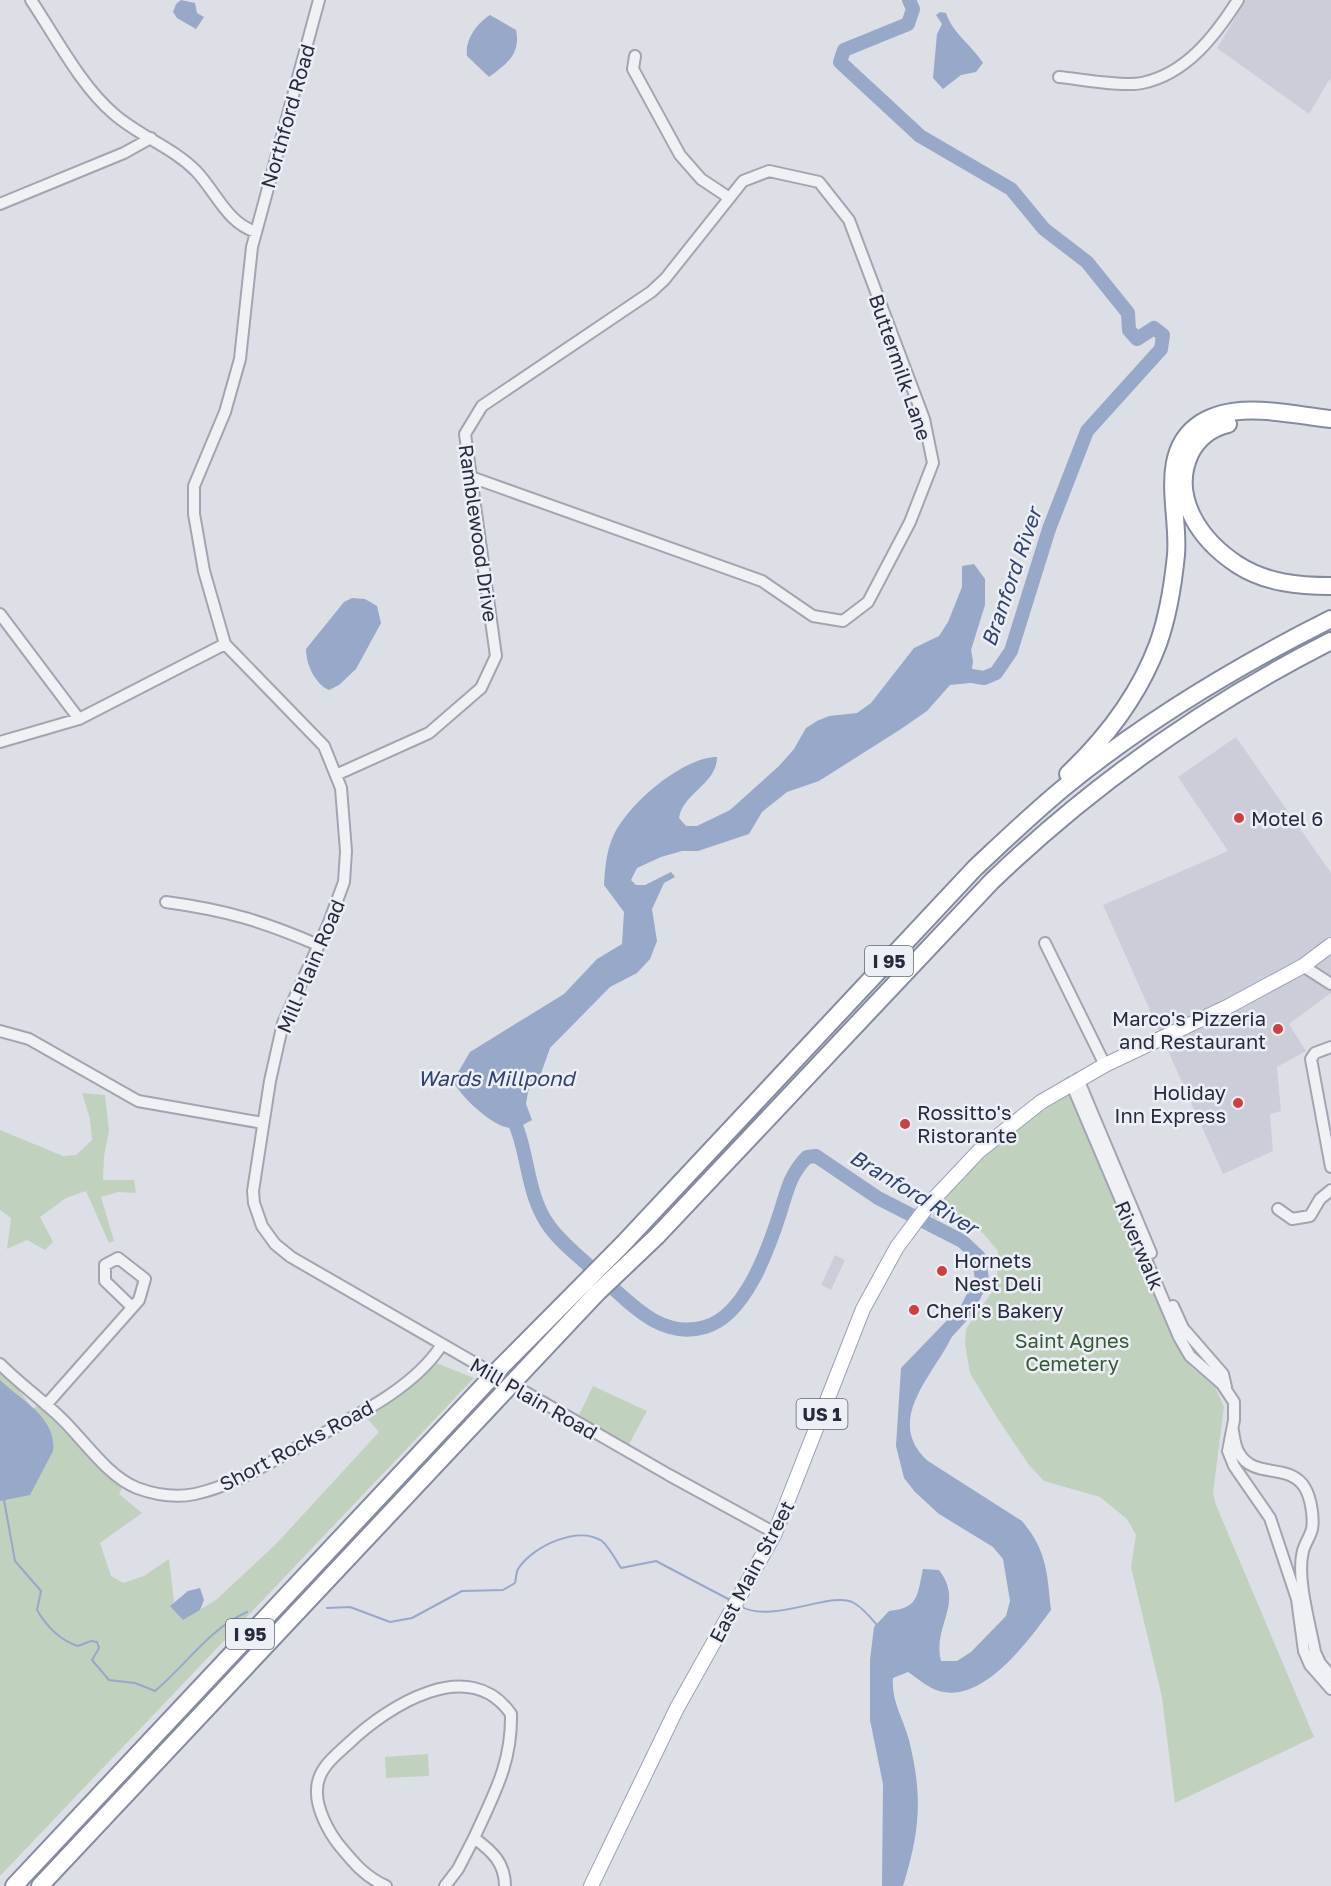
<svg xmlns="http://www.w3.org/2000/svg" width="1331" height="1886" font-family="'Golos Text',sans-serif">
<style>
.built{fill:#cbced9}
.green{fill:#c0d1be}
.water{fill:#97a8c8}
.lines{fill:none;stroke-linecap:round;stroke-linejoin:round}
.stream{stroke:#97a8c8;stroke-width:2}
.river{stroke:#97a8c8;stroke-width:14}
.minor-casing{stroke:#a2a5b1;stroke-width:14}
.major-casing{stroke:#9ca2b3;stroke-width:16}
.highway-casing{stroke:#848b9e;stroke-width:20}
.minor{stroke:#f0f1f5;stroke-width:10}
.major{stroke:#fff;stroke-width:14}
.highway{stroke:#fff;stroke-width:16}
.highway-bridge-casing{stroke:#848b9e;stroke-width:20;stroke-linecap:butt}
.highway-bridge{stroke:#fff;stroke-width:16}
.poi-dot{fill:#cf3f40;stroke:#eceff5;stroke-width:2}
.labels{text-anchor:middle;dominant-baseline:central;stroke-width:5;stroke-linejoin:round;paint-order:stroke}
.shield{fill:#eceff5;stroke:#616675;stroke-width:1.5}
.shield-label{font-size:18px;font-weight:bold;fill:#262b3e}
.street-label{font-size:20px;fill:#262b3e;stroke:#eceff5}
.poi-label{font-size:20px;fill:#262b3e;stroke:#eceff5;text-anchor:start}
.park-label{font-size:20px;fill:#355933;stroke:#eceff5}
.water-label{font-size:21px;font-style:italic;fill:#304472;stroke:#eceff5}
</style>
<rect width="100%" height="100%" fill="#dddfe7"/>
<path class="built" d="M1246,0H1331V77L1309,114L1217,48Z
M1236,737L1331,873V993L1289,1024L1306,1051L1277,1067L1281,1111L1270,1114L1273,1151L1223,1174L1103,905L1228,851L1178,777Z
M835,1255L845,1260L831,1290L821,1285Z"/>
<path class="green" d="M82,1093L105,1095L109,1131L104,1156L103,1180H134L136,1193L118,1192L101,1197L114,1241L109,1243L86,1191L66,1198L40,1217L53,1242L45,1250L27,1240L7,1249L11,1218L0,1210V1130L63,1156L76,1155L92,1140L90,1119Z
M1068,1095L1076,1105L1179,1350L1192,1368L1215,1387L1224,1407L1213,1493L1216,1505L1314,1737L1175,1803L1162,1697L1131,1567L1136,1535L1127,1519L1100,1497L1044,1481L1029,1465L996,1416L970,1373L965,1344L966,1329L997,1285L998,1251L983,1233L954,1217L936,1219L932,1216C969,1165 1014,1127 1068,1095Z
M436,1363L474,1378L0,1876V1365L33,1409L38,1405L122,1488L119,1494L142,1513L100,1543L111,1576L123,1583L144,1576L169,1559L174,1601L171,1606L183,1620L216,1600L276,1544L379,1432L367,1418L402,1393Z
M593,1386L647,1411L628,1446L578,1417Z
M428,1754L429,1776L386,1778L385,1757Z"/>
<path class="water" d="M181,0L195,3L197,13L204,17L196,29L177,18L173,12L176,4Z
M940,12L946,13C953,34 971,44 983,63L976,72L961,75L943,89L933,78L937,34L942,24L936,15Z
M490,15L516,30C521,54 507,64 489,77L467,56C465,40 476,24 490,15Z
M974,564L985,579V605L971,650L973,661L970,683L950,685L927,711L901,729L819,781L787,792L762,812L749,834L698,851H682L661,857L637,868L631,880L636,885H645L671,872L675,877L664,883L652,909L657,941L650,959L637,973L610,987L550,1048L540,1076L532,1082L528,1092L526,1104L532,1120C527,1122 521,1127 515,1128C496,1131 461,1097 453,1081L470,1052L564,994L597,959L622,944L624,912L604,885C605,869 606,854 612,839C624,807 682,757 717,757C717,784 683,793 679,818L686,826H697L730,810L779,766L794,749L806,728L817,721L829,716L857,713L871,703L914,648L939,636L948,622L962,587V566Z
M352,598L365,599L377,606L381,623L356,669L339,685L329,690C315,684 306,664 306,649L344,602Z
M957,1310C956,1316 957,1324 955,1329C941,1369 880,1418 928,1461L1022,1521C1047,1551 1047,1572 1051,1610C1029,1640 981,1707 936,1690C926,1686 917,1678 908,1672L893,1678C891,1701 903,1718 909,1740C923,1797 920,1831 903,1886H882L883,1784L870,1720V1660L874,1627L889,1611C919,1608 917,1596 923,1569L939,1570C965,1604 932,1625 941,1661H957L971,1652L1006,1616L1010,1601L1003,1559L993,1547L939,1514L915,1492L904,1478L896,1446L901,1368Z
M0,1380C20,1400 57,1417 53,1451L30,1495L0,1501Z
M200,1588L204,1600L200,1610L183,1620L170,1606L188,1591Z"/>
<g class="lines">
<path class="stream" d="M4,1500L15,1561L41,1591L37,1610C47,1627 59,1640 78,1646L91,1641L97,1642L99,1648L92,1660L109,1680L135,1683L155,1691C187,1664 209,1629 247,1612
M740,1606C772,1625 832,1590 854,1603C863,1608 871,1618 878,1626
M327,1608L350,1607L390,1622L412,1618L462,1591L503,1590L515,1583C516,1579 516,1573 518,1569C533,1546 578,1525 602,1541C609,1547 616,1560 621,1568L656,1561L730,1600"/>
<path class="river" d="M909,0L913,9L908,24L844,50L840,62L920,136L1011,189L1044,229L1087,262L1128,313L1129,330L1137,339L1154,328L1163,335L1161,349L1087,431L1049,529L1011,651L996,673L984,678L954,673
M510,1113C529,1147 525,1190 547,1223C558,1240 575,1253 589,1266
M614,1289C640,1313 667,1338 705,1327C745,1316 768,1250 780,1213C787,1191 790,1174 807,1157L816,1156L878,1198L962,1241L979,1257L982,1280L966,1311L945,1334"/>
<defs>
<path id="minor" d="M31,0C55,36 81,86 114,114C139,136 172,147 196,171C216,192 227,223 256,232
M319,0L252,247L240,359L225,412L194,486V514L204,571L225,644L324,746L341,788L346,851L344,882L328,925L283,1023L270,1081L253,1191L254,1203L262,1226L275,1244L291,1257L669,1475L775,1533
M635,56L633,69L680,155L701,179L728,197
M1059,77C1080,79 1123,87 1142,83C1186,74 1215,36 1238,0
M0,204L124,153L151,138
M0,614L79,719
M0,742L79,719L225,644
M338,774L429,733L481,688L496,656L465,434L482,406L651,292L665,279L743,181L769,171L819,182L849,220L924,419L933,463L910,522L868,602L843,621L813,616L762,581L471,477
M166,902C225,910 263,921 318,945
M1045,943L1105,1065
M1303,966L1331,984
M0,1031L29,1039L138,1101L263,1123
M1331,1047L1315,1053L1311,1059L1331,1167
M1078,1079L1151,1253
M1071,1083L1179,1337L1190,1356L1222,1384L1234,1402V1420L1228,1451L1234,1466L1270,1518L1297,1599L1304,1651L1310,1665L1331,1689
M1278,1209L1292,1219L1310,1216L1320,1199L1331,1190
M1173,1306L1183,1328L1223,1374L1226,1387
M0,1364C19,1383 41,1399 61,1418C84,1440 107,1476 137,1488C156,1495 175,1498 195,1494C232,1486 265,1465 298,1447C345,1421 411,1392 441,1346
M46,1405L139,1300L145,1279L118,1258L105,1265V1281L132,1307
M1233,1431C1234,1437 1235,1447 1239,1453C1254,1480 1290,1462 1305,1488C1311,1498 1314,1518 1312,1529C1310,1537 1305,1543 1303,1551C1296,1578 1310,1624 1315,1652L1320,1663L1331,1676
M386,1886C365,1877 353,1862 339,1845C328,1831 316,1808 317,1790C317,1769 335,1756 349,1743C388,1706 469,1654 511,1714C512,1763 494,1794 474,1838C492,1851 505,1863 505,1886
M445,1886L458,1869L474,1838"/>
<path id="major" d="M591,1886L677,1708L775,1533L863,1309L897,1247L929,1204L979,1151L1041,1102L1105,1065L1229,1006L1303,966L1331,945"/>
<path id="highway" d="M1228,424C1211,428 1198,438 1190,454C1170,498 1201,541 1238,565C1266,583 1299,586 1331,586
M1068,774C1107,737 1139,695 1158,644C1168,616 1173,585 1176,555C1180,512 1156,452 1201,423C1237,400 1291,415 1331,419
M500,1368L622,1245L975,868C1005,840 1035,811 1067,785C1147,720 1239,665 1331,619
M517,1378L597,1293L657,1236L992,881C1094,783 1205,705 1331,641
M14,1886L487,1382
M40,1886L504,1392"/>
</defs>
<use href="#minor" class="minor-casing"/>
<use href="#major" class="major-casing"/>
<use href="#highway" class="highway-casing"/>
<use href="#minor" class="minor"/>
<use href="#major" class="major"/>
<use href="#highway" class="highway"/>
<defs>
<path id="highway-bridge" d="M487,1382L500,1368
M504,1392L517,1378"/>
</defs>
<use href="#highway-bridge" class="highway-bridge-casing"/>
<use href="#highway-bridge" class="highway-bridge"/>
</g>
<g class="poi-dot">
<circle cx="1239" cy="818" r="6"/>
<circle cx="1278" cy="1029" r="6"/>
<circle cx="1238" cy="1103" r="6"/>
<circle cx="905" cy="1124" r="6"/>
<circle cx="942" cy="1271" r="6"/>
<circle cx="914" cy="1310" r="6"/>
</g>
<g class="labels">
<g class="shield">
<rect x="865" y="946" width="48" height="30" rx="4.5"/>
<rect x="796.5" y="1399" width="51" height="30" rx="4.5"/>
<rect x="226" y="1619" width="48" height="30" rx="4.5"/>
</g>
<g class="shield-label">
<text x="889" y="961">I 95</text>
<text x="822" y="1414">US 1</text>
<text x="250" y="1634">I 95</text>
</g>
<g class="street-label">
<text transform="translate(287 116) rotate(-74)">Northford Road</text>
<text transform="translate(901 367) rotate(71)">Buttermilk Lane</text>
<text transform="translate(479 533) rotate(82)">Ramblewood Drive</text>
<text transform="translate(310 966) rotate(-67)">Mill Plain Road</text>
<text transform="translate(1140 1245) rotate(67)">Riverwalk</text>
<text transform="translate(534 1398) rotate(30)">Mill Plain Road</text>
<text transform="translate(296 1445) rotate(-28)">Short Rocks Road</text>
<text transform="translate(751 1571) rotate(-62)">East Main Street</text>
</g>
<g class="poi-label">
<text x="1251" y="818">Motel 6</text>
<text x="1266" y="1018" text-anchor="end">Marco's Pizzeria<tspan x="1266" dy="23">and Restaurant</tspan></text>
<text x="1226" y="1092" text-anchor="end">Holiday<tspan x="1226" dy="23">Inn Express</tspan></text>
<text x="917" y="1112">Rossitto's<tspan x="917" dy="23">Ristorante</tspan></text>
<text x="954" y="1260">Hornets<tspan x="954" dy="23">Nest Deli</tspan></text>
<text x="926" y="1310">Cheri's Bakery</text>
</g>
<g class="park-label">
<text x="1072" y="1340">Saint Agnes<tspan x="1072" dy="23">Cemetery</tspan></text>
</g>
<g class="water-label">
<text transform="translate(1011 577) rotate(-71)">Branford River</text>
<text x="496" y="1078">Wards Millpond</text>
<text transform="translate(914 1192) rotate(31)">Branford River</text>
</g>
</g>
</svg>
